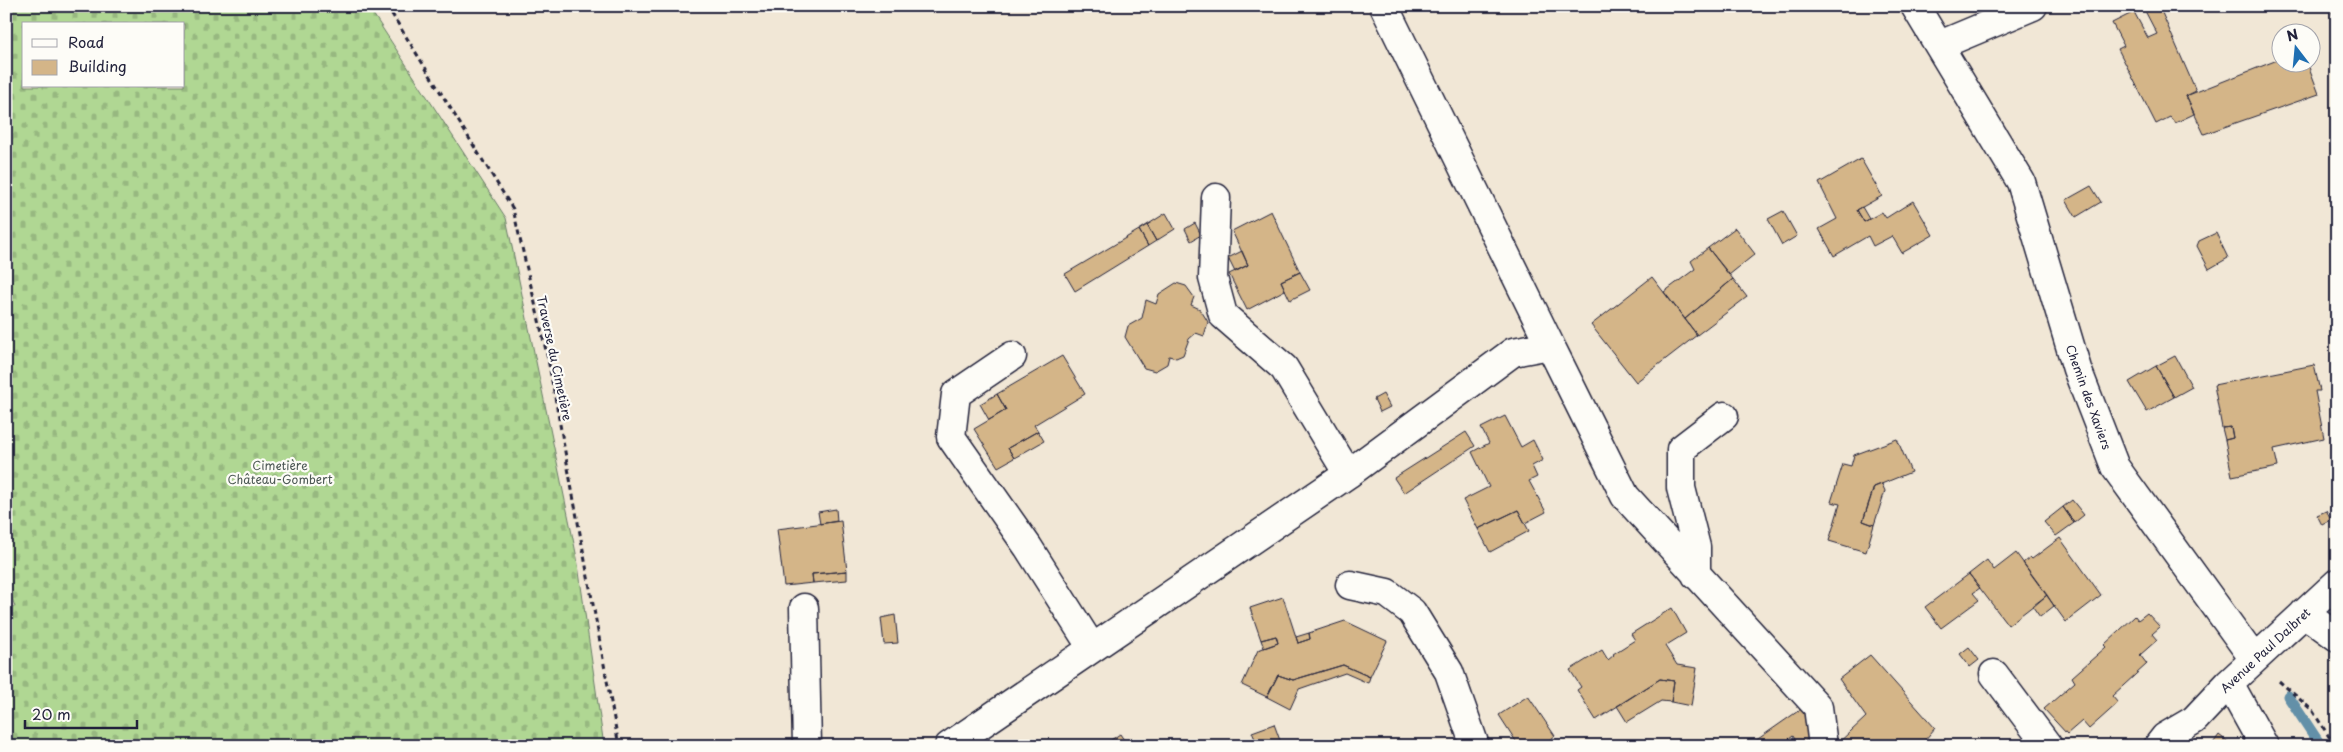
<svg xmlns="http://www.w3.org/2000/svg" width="2343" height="752" font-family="'Playpen Sans',sans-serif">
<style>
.cemetery{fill:url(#cemetery-stones);stroke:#697c67;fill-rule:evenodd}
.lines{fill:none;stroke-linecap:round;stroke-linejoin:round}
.stream{stroke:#6390a8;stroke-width:11}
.building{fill:#d4b588;stroke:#22223b}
.minor-casing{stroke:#22223b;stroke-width:31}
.path{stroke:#22223b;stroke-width:3;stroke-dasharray:5 4;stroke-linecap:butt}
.minor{stroke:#fdfcf7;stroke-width:28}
.labels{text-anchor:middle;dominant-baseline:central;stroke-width:4.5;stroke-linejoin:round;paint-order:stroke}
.street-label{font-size:12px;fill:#22223b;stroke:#fdfcf7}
.park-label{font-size:12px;fill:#4d5855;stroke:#fdfcf7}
</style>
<defs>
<pattern id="cemetery-stones" width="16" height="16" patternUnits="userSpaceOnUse" patternTransform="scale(1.25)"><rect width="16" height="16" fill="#b0d793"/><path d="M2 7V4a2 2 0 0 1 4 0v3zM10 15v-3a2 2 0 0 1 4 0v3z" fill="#97b880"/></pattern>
</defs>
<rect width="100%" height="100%" fill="#f1e7d6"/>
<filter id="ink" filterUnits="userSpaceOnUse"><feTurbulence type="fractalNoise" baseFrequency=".02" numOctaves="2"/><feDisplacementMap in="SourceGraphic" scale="10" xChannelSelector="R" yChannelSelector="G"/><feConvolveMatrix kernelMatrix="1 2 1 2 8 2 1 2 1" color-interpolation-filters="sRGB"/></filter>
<g filter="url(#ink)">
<path class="cemetery" d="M6,6H368L506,218L577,558L604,746H6V606L15,607L6,580ZM24,24H184V86H24Z"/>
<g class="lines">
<path class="stream" d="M2288,696L2321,746"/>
</g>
<path class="building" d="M2145,6H2159L2196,91L2186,96L2194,114L2175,123L2170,117L2156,124L2118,49L2124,46L2112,23L2134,12L2148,38L2157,34L2143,7Z
M2329,6H2337V26Z
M2280,59V62H2307L2319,94L2204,134L2186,96Z
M1861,159L1882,196L1857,210L1864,222L1882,212L1886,218L1913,201L1933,235L1902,253L1892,236L1873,246L1868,236L1834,256L1819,229L1837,219L1819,183Z
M2091,186L2101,202L2076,217L2066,200Z
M1862,207L1869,219L1864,222L1857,210Z
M1271,211L1300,272L1281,281L1285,290L1247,310L1229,274L1248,265L1232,231Z
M1783,211L1797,236L1782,245L1768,219Z
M1166,213L1175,229L1156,241L1147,225Z
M1195,223L1201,235L1191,241L1185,229Z
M1147,225L1156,241L1148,246L1139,230Z
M1735,228L1755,254L1729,275L1708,248Z
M1139,230L1148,246L1075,291L1065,274Z
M2216,233L2228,258L2209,269L2197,246L2199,241Z
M1708,248L1733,279L1685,319L1664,292L1695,269L1691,261Z
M1242,251L1248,265L1235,272L1228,258Z
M1300,272L1310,290L1290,300L1281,281Z
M1652,277L1697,335L1636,382L1591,325Z
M1733,279L1747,297L1697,335L1685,319Z
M1176,283L1186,286L1194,297L1191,305L1200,309L1208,322L1204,336L1196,333L1189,339L1183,355L1176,358L1169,356L1167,364L1155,371L1144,368L1125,337L1128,326L1142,318L1146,300L1156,304L1159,294Z
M1062,356L1085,394L1034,425L1038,431L1008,448L1014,458L998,467L974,429L1006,410L997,394Z
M2175,356L2192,387L2174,397L2156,366Z
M2314,365L2320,391H2315L2324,438L2274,449L2278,467L2232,476L2225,440L2233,438L2231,427L2222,428L2214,385Z
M2156,366L2174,397L2147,412L2129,382Z
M997,394L1006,410L989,420L980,404Z
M1383,394L1390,407L1380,412L1374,399Z
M1505,416L1521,447L1533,440L1543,460L1532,466L1537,477L1529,481L1546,512L1525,523L1518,510L1478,529L1463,500L1489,487L1472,452L1489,443L1481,428Z
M2231,427L2233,438L2225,440L2222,428Z
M1038,431L1044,441L1014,458L1008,448Z
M1466,432L1475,446L1404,493L1394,478Z
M1897,439L1911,472L1874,487L1863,521L1874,525L1866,552L1829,541L1840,504L1831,502L1843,464L1851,466L1854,455Z
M1882,484L1885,491L1874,525L1863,521L1874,487Z
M2072,500L2084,515L2074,523L2063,507Z
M2063,507L2074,523L2056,536L2044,522Z
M836,509L837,521L820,524L818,512Z
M1518,510L1529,531L1490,552L1478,529Z
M2326,511L2331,520L2322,525L2317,515Z
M841,521L847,571L812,574L813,583L784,586L777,529Z
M2060,538L2101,595L2066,622L2023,563L2030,557L2032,559Z
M2016,553L2047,595L2008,625L1969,574L1987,560L1994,570Z
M847,571V580L813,583L812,574Z
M1969,574L1980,588L1973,593L1979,600L1941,628L1925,607Z
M2047,595L2054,606L2040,617L2033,607Z
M1283,597L1298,643L1310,639L1309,633L1345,621L1387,641L1370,677L1343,665L1293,680L1278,675L1267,697L1242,685L1258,650L1278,643L1276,636L1261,640L1250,608Z
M1672,608L1686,633L1665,646L1677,665L1697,668L1691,706L1671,702L1674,681L1660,679L1596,720L1577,690L1581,687L1570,670L1602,650L1608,660L1614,655L1613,654L1635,640L1631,634Z
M2147,613L2160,627L2152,634L2157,640L2140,655L2147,664L2112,696L2118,703L2089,729L2082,721L2067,734L2044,709L2075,682L2072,677L2106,647L2104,645L2135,616L2138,620Z
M895,615L898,643L884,644L881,618Z
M1309,633L1310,639L1298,643L1296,637Z
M1276,636L1278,643L1264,648L1261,640Z
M1969,647L1979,660L1970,667L1960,654Z
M1870,655L1935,728L1920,746H1835L1866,717L1839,679Z
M1343,665L1370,677L1368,683L1345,673L1299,689L1290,709L1267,697L1278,675L1293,680Z
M1660,679L1674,681L1671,702L1661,701L1627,722L1617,706Z
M1528,696L1555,736L1540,746H1519L1499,715Z
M1801,709L1818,733L1798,745L1793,736L1780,746H1748Z
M1274,724L1282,746H1258L1252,732Z
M1120,734L1128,746H1102Z
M2219,735L2233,746H2211Z"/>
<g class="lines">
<defs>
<path id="minor" d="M1384,6L1550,345
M1915,6L2021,182L2077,369L2115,467L2254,659
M1940,45L2033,6
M1216,198L1213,278L1223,315L1284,368L1348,474
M1012,356L956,394L951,437L1028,547L1092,648
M1696,575V547L1681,488V449L1724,416
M1350,585L1387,593L1412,612L1449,672L1475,746
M804,608L807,746
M2304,613L2337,637
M1994,674L2048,746
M2229,683L2264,746
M949,746L1348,474L1513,352L1550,345L1625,496L1818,707L1823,746
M2158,746L2165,737L2194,720L2229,683L2337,583"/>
</defs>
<use href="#minor" class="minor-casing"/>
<path class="path" d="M387,6L513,209L548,359L619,746
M2279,681L2312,710L2335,746"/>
<use href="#minor" class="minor"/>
</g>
</g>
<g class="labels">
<g class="street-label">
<text transform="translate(555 358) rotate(78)">Traverse du Cimetière</text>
<text transform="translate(2089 397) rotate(70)">Chemin des Xaviers</text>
<text transform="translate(2265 650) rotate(-43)">Avenue Paul Dalbret</text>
</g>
<g class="park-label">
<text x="280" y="465">Cimetière<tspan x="280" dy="14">Château-Gombert</tspan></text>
</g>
</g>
<rect width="2343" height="752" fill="none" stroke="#fdfcf7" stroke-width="25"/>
<rect x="12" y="12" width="2318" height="727" fill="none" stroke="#22223b" stroke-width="2" filter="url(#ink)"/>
<rect x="22" y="22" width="162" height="65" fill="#fdfcf7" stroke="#a5a5ac"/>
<rect x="32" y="39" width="25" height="8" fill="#fdfcf7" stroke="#a5a5ac"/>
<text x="68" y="48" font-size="15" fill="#22223b">Road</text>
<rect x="32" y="60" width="25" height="15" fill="#d4b588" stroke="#a5a5ac"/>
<text x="68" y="72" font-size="15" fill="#22223b">Building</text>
<g transform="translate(2296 48) rotate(344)"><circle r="24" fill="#fdfcf7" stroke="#a5a5ac"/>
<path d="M0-4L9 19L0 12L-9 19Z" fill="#1f6fb2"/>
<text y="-8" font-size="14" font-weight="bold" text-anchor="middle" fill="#22223b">N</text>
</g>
<path d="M25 720v8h112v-8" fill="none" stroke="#22223b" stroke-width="2.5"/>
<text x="32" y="720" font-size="15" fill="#22223b" stroke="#fdfcf7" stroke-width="4" paint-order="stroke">20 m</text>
</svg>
